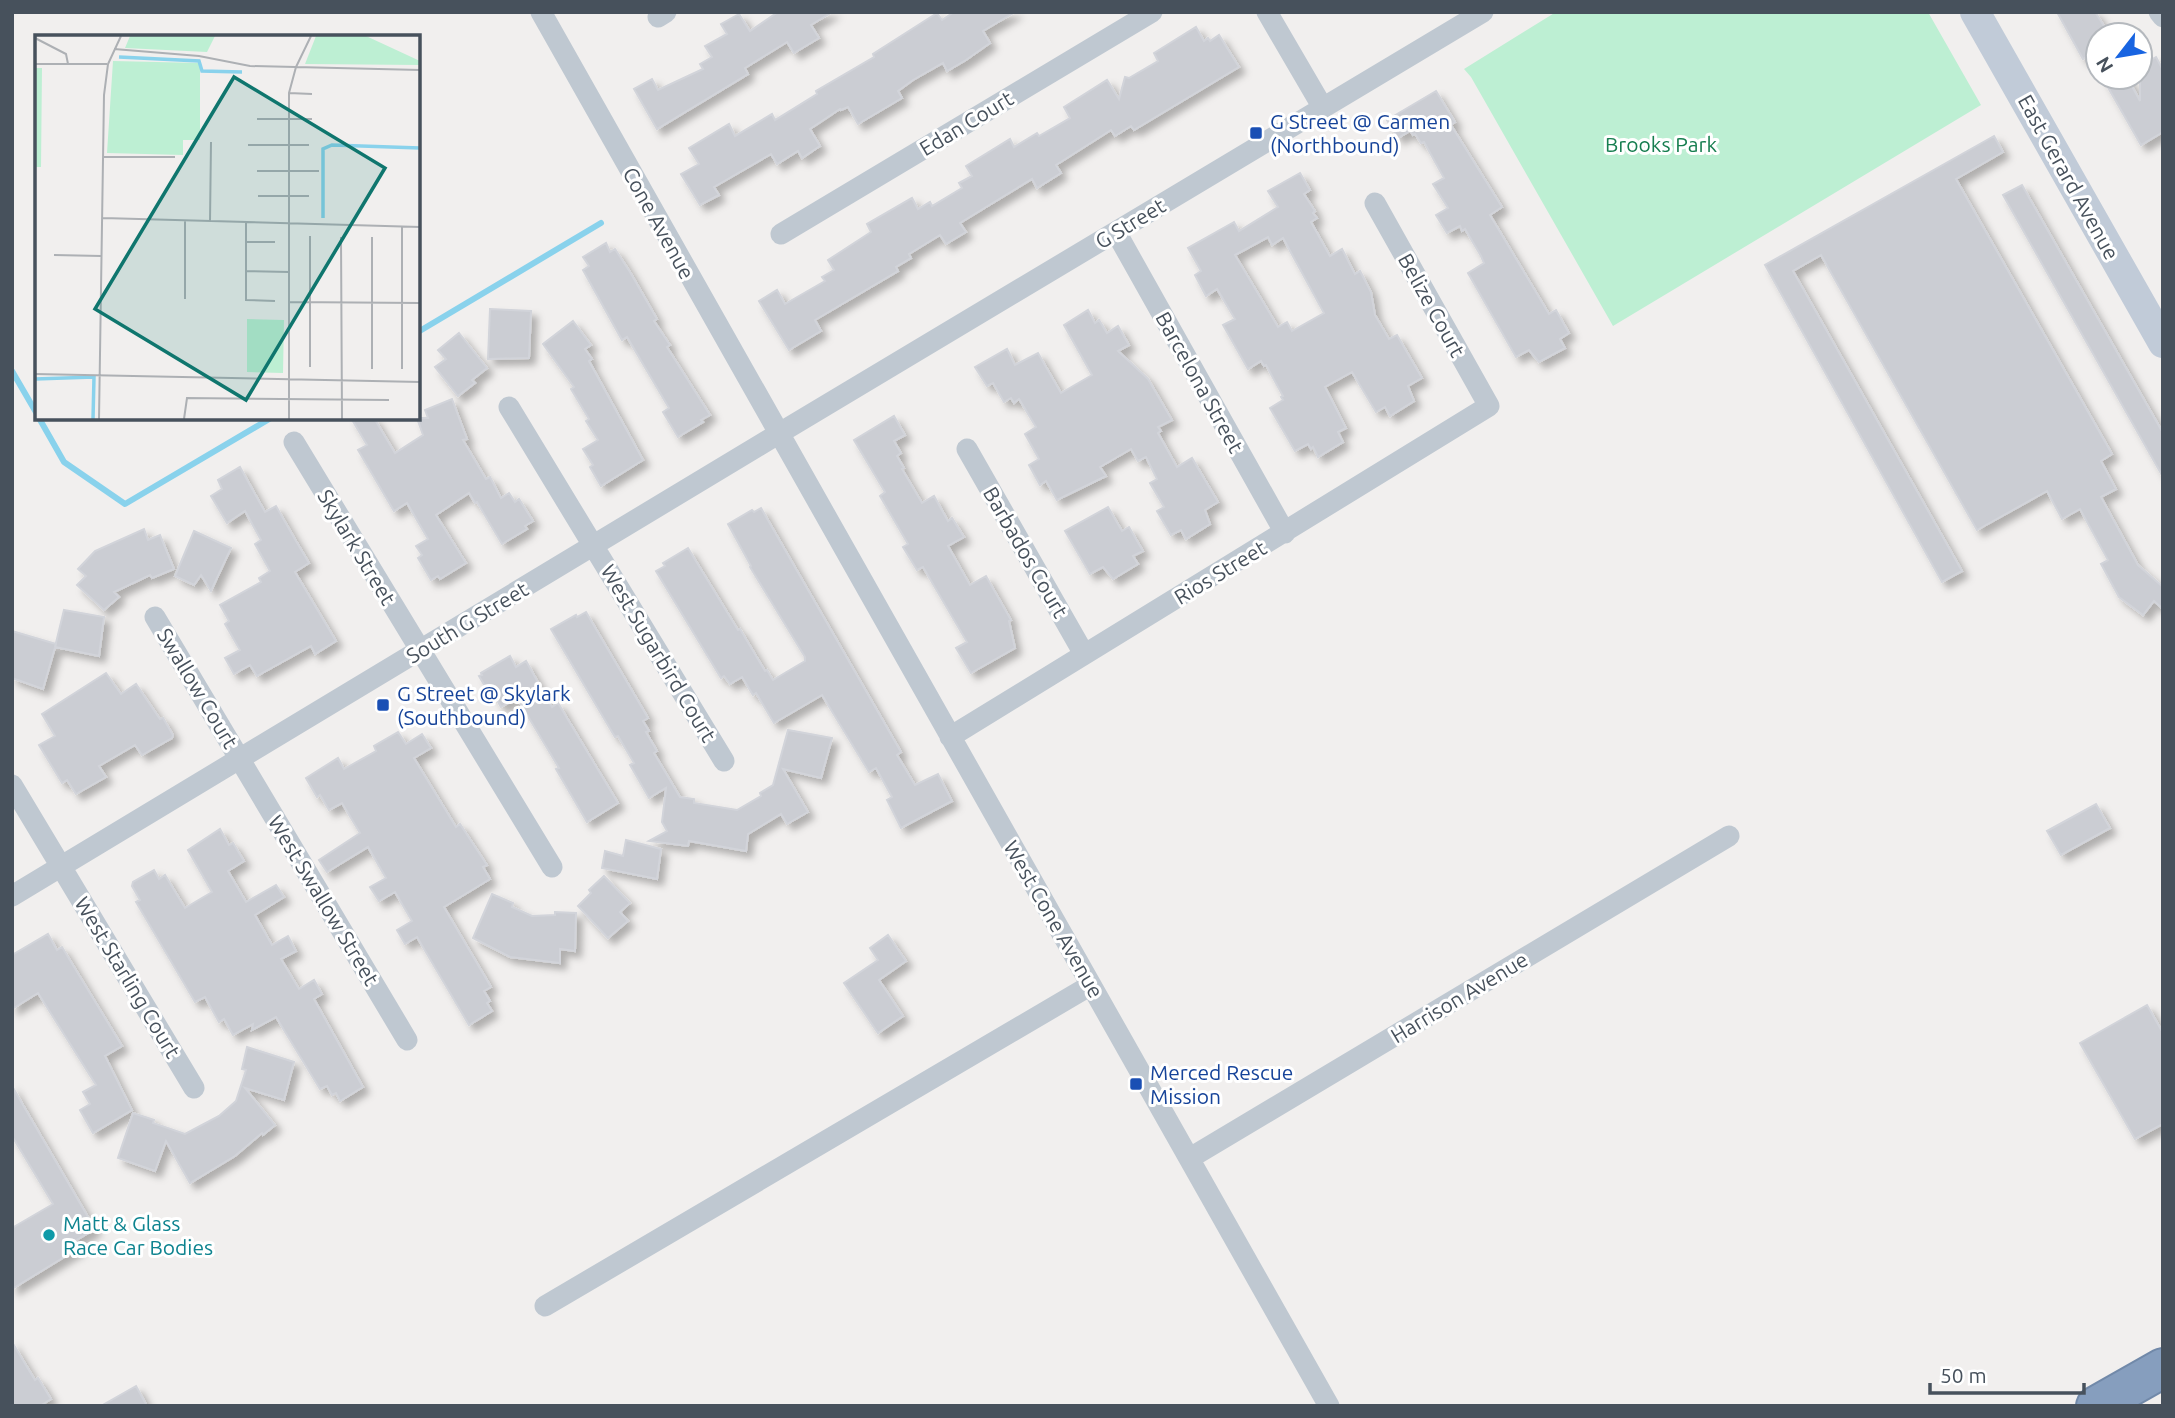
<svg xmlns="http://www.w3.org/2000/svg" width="2175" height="1418" font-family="Ubuntu,sans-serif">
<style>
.green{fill:#bdefd3}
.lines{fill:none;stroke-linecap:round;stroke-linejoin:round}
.stream{stroke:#89d2ec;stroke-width:6}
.building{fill:#cbcdd3;stroke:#d2d4da;stroke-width:2;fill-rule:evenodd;filter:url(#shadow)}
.highway-casing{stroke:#7189a9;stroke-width:42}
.street{stroke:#bfc8d1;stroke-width:21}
.secondary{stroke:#c1cbd8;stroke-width:30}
.highway{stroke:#869ebe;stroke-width:38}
.transit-dot{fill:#1a4fb4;stroke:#fff;stroke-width:2.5}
.culture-dot{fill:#0f9aa8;stroke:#fff;stroke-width:2.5}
.labels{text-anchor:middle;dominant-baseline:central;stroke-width:6;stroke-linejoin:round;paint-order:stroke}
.transit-label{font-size:21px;fill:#164399;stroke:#fff;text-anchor:start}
.street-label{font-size:21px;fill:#47515c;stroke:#fff}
.park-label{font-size:21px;fill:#177e50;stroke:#fff}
.culture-label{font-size:21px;fill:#0d838f;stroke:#fff;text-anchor:start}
.inset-river{fill:none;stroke:#89d2ec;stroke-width:3.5}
.inset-road{fill:none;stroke:#adb0b4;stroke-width:2}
.view{fill:#0f766e;fill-opacity:0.15;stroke:#0f766e;stroke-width:3.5}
.inset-edge{fill:none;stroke:#47515c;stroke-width:3.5}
</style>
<defs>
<filter id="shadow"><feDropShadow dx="6" dy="6" stdDeviation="3.5" flood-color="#0004"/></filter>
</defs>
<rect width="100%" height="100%" fill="#f1efee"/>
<path class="green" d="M1556,12H1928L1981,105L1613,326L1471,77L1464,69Z"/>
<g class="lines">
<path class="stream" d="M418,332L601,223
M12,371L37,414
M39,418L64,462L125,504L271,418"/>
</g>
<path class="building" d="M778,12H832L811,25L819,38L794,53L787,42L745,68L748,74L657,129L634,89L652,79L658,90L703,69L700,64L712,57L705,46L727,34L721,24L739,14L750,31Z
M954,12H1015L983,31L990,43L966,60L947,71L943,63L913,80L898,91L902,98L858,124L848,107L841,110L840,109L810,129L820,146L802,158L798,151L777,164L771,154L714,187L719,195L700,205L681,174L699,164L689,148L729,124L735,136L772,114L775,120L817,94L816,91L874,57L873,54L937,13L942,20Z
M2057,12H2095L2106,29L2098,33V50L2083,59Z
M1196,27L1204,41L1208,38L1210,41L1219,35L1239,67L1134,130L1131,126L1115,136L1111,130L1056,165L1061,173L1037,188L1032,179L960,223L966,232L946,244L940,235L909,254L911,258L896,267L898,271L815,320L821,331L789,350L759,301L777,290L785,304L825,281L822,277L834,270L828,260L871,232L867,224L912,198L918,209L930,202L932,206L962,188L959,183L972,176L966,166L1010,139L1014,147L1037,133L1039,136L1070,118L1064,107L1107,80L1119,99L1125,77L1129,78L1158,61L1154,53Z
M2156,57L2163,70V132L2141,145L2102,77H2127L2140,101V66Z
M1436,91L1455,122L1451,125L1502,207L1490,215L1549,314L1556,310L1569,333L1560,339L1565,348L1539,362L1529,350L1516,357L1468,273L1484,263L1481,256L1465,229L1462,231L1460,226L1447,233L1436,215L1448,208L1433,184L1444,178L1424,142L1421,143L1415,134L1413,135L1410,131L1398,138L1387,120Z
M1994,136L2003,152L1956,179L2112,454L2101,461L2116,489L2101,497L2138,565L2163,587V609L2154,601L2143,615L2119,597L2101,564L2108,560L2080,509L2062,519L2047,491L1977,530L1821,255L1793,271L1962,571L1942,582L1765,265Z
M1300,173L1310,190L1304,194L1315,211L1313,213L1317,218L1311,222L1330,256L1342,249L1355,274L1360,271L1371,292L1375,315L1389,339L1397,335L1422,378L1408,386L1414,401L1390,416L1385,407L1376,412L1352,372L1325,387L1346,428L1338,432L1343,442L1318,457L1313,447L1311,449L1308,444L1295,451L1270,408L1283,400L1281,397L1283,396L1266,365L1264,366L1261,361L1248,369L1223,325L1235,319L1217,289L1206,296L1195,275L1201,271L1188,248L1234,222L1239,231L1278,207L1268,191ZM1268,237L1272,245L1283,238L1324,313L1292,331L1287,322L1278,327L1235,255Z
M2022,185L2163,433V477L2003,195Z
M606,243L610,252L615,249L630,272L657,319L654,321L670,345L667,347L710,415L701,420L703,422L678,437L663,412L669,408L627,337L622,340L583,270L589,266L583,257Z
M490,309L531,311L529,358L488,359Z
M1088,310L1095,323L1099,320L1107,333L1118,326L1129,345L1118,351L1148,379L1172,420L1158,427L1161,431L1158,433L1177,467L1192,458L1218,502L1205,510L1210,524L1186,539L1181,530L1171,535L1157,511L1164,507L1150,483L1157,479L1146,457L1138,461L1131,449L1100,467L1106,476L1057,500L1046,481L1040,485L1029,465L1039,459L1025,434L1036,427L1019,399L1014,403L1011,398L1004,402L993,383L987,386L975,367L1007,349L1015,365L1038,353L1061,393L1092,375L1064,325Z
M573,321L591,345L585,349L592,359L589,361L643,460L601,486L590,467L593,465L583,449L598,440L586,421L589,419L571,389L574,387L543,344Z
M459,333L487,368L472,380L475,383L458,396L435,367L446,359L438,350Z
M452,399L467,439L463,440L486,479L490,477L501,498L509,493L515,502L519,499L533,521L525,526L527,529L502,544L477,502L475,503L469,493L436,515L466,563L440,579L438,576L431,580L418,558L422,555L416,546L428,539L407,503L394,511L358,450L367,445L351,418H374L395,453L423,435L417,418H428L425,410Z
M894,416L905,435L894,441L901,453L897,456L904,468L902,469L922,503L934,496L948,521L952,518L964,537L948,546L970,585L986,576L1011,620L1009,621L1015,648L971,673L956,648L967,642L923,567L917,570L903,547L908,544L880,496L885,492L854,440Z
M240,467L265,512L276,506L296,541L309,563L295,572L336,641L315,654L311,646L257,676L250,665L234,674L225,658L240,650L225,624L229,621L220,605L261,582L259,578L270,571L255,544L261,540L245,511L227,523L211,496L222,489L218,480Z
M1108,507L1122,531L1129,527L1143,551L1133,556L1138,564L1113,579L1103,567L1090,574L1065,531Z
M761,508L901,752L897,755L915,785L938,774L952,801L901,828L887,800L892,797L876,768L869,772L822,695L774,723L756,693L753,695L742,677L730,684L724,676L721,678L656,571L665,566L663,563L688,548L738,630L740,629L765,671L767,670L773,680L805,661V657L750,567L751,566L728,524L752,510L754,512Z
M144,529L148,540L160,535L174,569L152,578L150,575L114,592L119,597L104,610L77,585L86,576L78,569L95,551Z
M194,531L231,548L211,591L201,575L194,585L175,576Z
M64,610L104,617L99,656L55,647Z
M586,612L648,718L643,721L649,731L646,732L657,751L654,753L680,797L694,799V803L737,810L761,796L760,793L773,785L788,730L832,738L821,778L783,769L808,812L787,824L781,814L748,834L746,851L689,841L688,846L649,841L667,831L662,822L666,788L649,798L630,765L634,763L618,736L615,737L551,629L576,615L577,617Z
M12,631L56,644L43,689L12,678Z
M510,656L516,667L526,661L552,707L558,703L618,803L587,822L556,769L559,768L517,698L501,707L492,691L489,693L479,676L482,675L481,673Z
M106,673L121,694L136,684L160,719L163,718L173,735L172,738L142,755L135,745L99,766L106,777L76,794L67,780L62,783L39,745L55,736L42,714Z
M398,732L406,744L422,734L431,748L414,758L456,827L460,824L487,865L483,867L490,879L444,907L491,987L484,991L490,1001L487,1003L492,1011L469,1025L417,937L405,944L397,930L412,921L395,892L379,901L370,887L386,878L368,847L327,872L319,860L360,833L342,803L329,810L320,795L317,797L306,778L338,758L344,769L376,751L374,746Z
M2096,804L2110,828L2061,855L2047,831Z
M220,829L229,845L233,843L244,861L228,871L246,902L276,885L284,897L255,915L272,945L288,936L296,951L281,959L299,989L314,980L322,994L314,999L363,1087L340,1101L336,1093L332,1095L327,1086L320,1089L276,1017L252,1030L253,1024L233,1035L224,1019L219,1022L205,997L195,1002L136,902L140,900L132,886L133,882L154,870L159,879L165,875L185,908L212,892L188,850Z
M626,840L661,849L657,879L602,868L605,851L623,856Z
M604,876L630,903L620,912L628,921L608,938L578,906L591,893L589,890Z
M492,894L513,903L512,907L532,916L555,915V912L576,913L575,951L560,949V963L510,957L473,938Z
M48,934L57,950L62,947L122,1046L105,1056L132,1110L93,1133L80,1110L90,1104L83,1092L96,1085L38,993L12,1009V955Z
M888,935L906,961L879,980L903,1016L878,1033L844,983L878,960L870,948Z
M2147,1005L2163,1033V1124L2135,1139L2080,1043Z
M247,1047L294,1062L284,1100L245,1088L275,1125L263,1135L262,1133L235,1156L190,1183L166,1141L155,1171L118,1158L133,1113L154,1120L153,1123L185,1134L219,1116L236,1101L246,1070L242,1069Z
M12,1086L95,1229L75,1241L79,1248L12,1289V1228L53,1204L12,1136Z
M12,1342L35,1380L38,1378L51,1399L40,1406H12Z
M136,1386L147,1406H101Z"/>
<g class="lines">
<defs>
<path id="highway" d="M2096,1406L2163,1368"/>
</defs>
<use href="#highway" class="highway-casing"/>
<path class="street" d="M541,12L1329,1406
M1267,12L1323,108
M2159,12L2163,17
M658,17L666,12
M1116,232L1285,533
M781,234L1152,12
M509,407L724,761
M294,442L552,867
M967,449L1084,654
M155,617L407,1040
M950,737L1489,406L1375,203
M12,785L194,1088
M12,896L778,434L1483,12
M1190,1158L1729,836
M545,1306L1091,985"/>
<path class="secondary" d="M1975,12L2163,343"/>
<use href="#highway" class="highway"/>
</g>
<g class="transit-dot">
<rect x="1249" y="126" width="14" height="14" rx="3.5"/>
<rect x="376" y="698" width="14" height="14" rx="3.5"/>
<rect x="1129" y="1077" width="14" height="14" rx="3.5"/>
</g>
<circle class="culture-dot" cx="49" cy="1235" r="7"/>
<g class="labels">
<g class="transit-label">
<text x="1270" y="121">G Street @ Carmen<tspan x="1270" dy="24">(Northbound)</tspan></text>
<text x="397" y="693">G Street @ Skylark<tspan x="397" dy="24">(Southbound)</tspan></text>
<text x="1150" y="1072">Merced Rescue<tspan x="1150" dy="24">Mission</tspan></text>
</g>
<g class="street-label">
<text transform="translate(966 123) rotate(-31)">Edan Court</text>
<text transform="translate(2069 177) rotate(61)">East Gerard Avenue</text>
<text transform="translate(659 223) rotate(61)">Cone Avenue</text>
<text transform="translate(1130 223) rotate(-31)">G Street</text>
<text transform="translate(1432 305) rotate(61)">Belize Court</text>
<text transform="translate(1200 382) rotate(61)">Barcelona Street</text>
<text transform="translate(357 547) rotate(59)">Skylark Street</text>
<text transform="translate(1026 552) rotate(60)">Barbados Court</text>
<text transform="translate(1220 572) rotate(-31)">Rios Street</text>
<text transform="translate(467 622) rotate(-31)">South G Street</text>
<text transform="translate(659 653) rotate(59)">West Sugarbird Court</text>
<text transform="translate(198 688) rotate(59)">Swallow Court</text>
<text transform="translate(324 900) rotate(59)">West Swallow Street</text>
<text transform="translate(1054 919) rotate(60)">West Cone Avenue</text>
<text transform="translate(128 977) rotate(59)">West Starling Court</text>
<text transform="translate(1459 997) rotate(-31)">Harrison Avenue</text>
</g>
<g class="park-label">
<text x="1661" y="144">Brooks Park</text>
</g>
<g class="culture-label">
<text x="63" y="1223">Matt &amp; Glass<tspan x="63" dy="24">Race Car Bodies</tspan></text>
</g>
</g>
<g transform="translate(35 35)">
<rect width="385" height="385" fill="#f1efee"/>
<path d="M95,1H180L172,17L90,13ZM281,1H331L385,26V30L270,29ZM78,26L165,28V105H148V120L72,118ZM0,33H7L6,132H0ZM212,284L249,285L248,338L212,337Z" fill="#bdefd3"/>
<path class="inset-river" d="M84,22L164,26L167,36L207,37M288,183V114L297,110L385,113M0,344L59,342L58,384"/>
<path class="inset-road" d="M0,3L31,19L33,29M79,14L164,21L215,31L385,35M0,29H72M261,32L276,1M254,58L277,59M222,84H277M213,110H274M68,122H140M222,136H284M223,161H274M68,183L385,192M175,186L176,107M211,187V265L240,266M367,191V334M275,201V332M306,202L307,384M337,202V334M211,207H240M19,220L66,221M211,236L254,237M150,264V185M254,267L385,268M0,339L385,347M64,384L69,60L73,29L86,1M149,384L152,363L354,365M254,384V58L261,32"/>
<path class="view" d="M199,42L350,133L211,365L60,274Z"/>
<rect width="385" height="385" class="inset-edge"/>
</g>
<rect width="2175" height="1418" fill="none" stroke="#47515c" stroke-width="28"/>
<g transform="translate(2119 56) rotate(239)"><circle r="33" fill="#ffffff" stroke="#b5b9be" stroke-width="2"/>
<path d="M0-5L12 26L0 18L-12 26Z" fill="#1864e1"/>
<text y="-10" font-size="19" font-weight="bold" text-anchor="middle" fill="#47515c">N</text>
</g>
<path d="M1930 1383v10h154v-10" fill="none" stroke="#47515c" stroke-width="3.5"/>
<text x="1940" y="1383" font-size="21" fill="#47515c" stroke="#ffffff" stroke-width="5" paint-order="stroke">50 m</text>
</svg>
